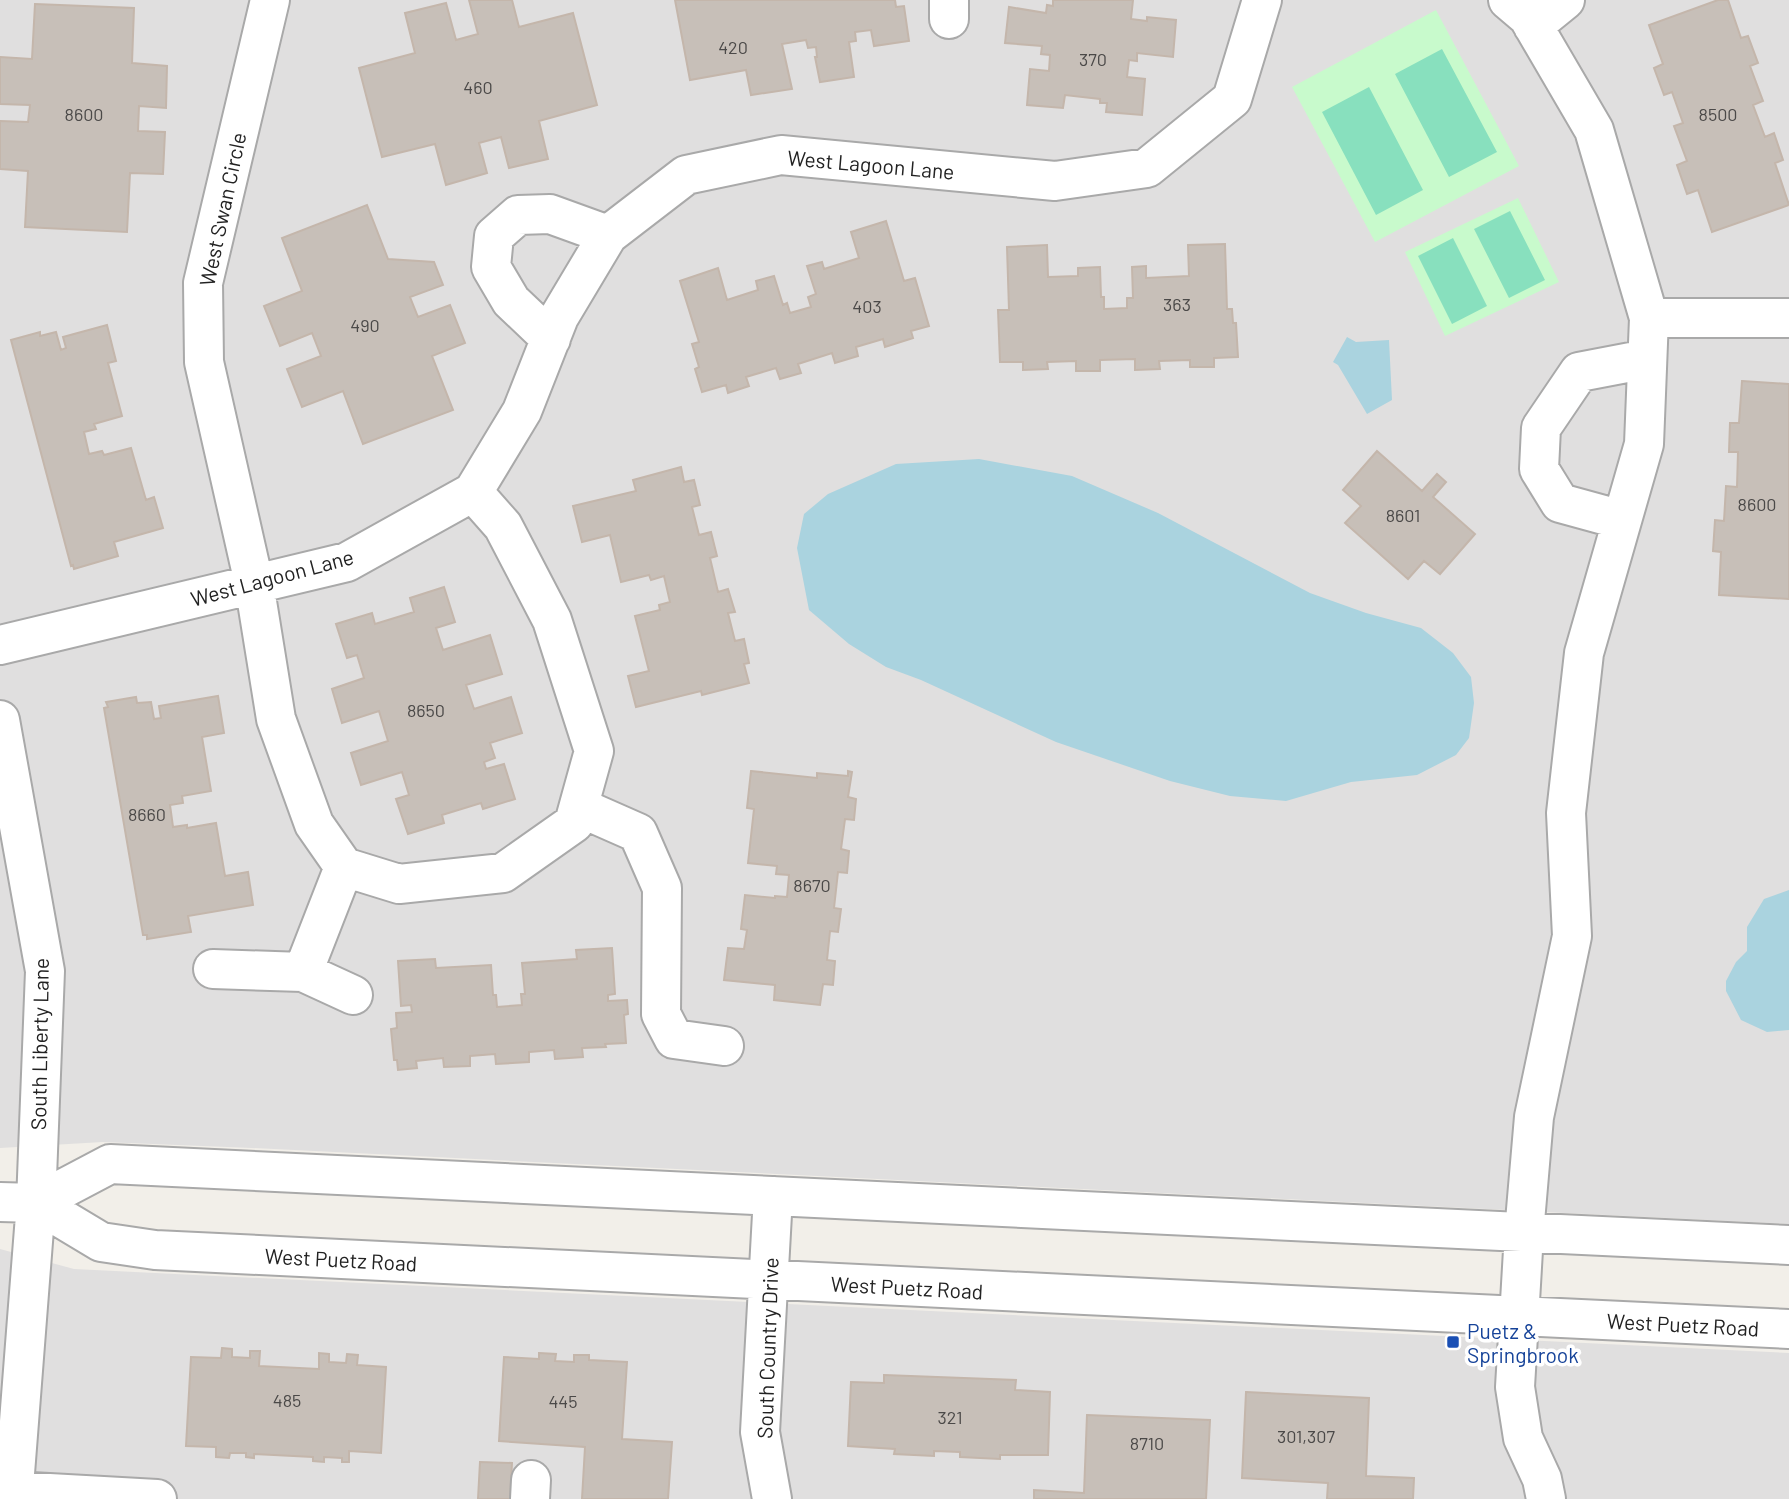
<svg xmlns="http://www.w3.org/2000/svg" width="1789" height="1499" font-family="Barlow,sans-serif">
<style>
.residential{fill:#e0dfdf}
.park{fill:#c8facc}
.pitch{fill:#88e0be}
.water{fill:#aad3df}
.building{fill:#c7bfb8;stroke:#c4b6ab;stroke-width:2}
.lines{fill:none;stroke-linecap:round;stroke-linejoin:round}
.minor-casing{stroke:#a9a9a9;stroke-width:42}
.minor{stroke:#fff;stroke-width:38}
.transit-dot{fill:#1a4fb4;stroke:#fff;stroke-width:2.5}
.labels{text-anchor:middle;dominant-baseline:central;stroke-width:7;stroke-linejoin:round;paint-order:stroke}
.number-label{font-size:18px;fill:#4b4948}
.street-label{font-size:21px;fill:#222;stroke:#fff}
.transit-label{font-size:21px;fill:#164399;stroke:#fff;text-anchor:start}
</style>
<rect width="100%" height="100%" fill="#f2efe9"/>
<path class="residential" d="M0,0H1789V1224L252,1148L103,1142L0,1148Z
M0,1249L74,1269L1789,1353V1499H0Z"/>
<path class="park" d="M1436,10L1519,166L1375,242L1292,87Z
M1518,198L1559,282L1445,336L1405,252Z"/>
<path class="pitch" d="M1442,49L1497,152L1449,177L1395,74Z
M1369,87L1423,190L1376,215L1322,112Z
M1510,211L1545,280L1509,298L1474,229Z
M1453,238L1487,306L1452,324L1418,256Z"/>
<path class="water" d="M1347,337L1356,342L1389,340L1392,400L1367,414L1338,365L1333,362Z
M979,459L1072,476L1158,513L1310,593L1366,613L1421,628L1453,653L1471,677L1474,703L1469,738L1456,755L1417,775L1351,782L1286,801L1230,796L1170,781L1056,742L921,680L886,667L849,644L809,610L797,548L804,514L828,494L896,464Z
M1789,890V1030L1767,1032L1741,1020L1726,991V981L1736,962L1747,951V927L1764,899Z"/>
<path class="building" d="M469,0H512L519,27L573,13L597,105L539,121L548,159L509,168L501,137L479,143L487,173L446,185L435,144L382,157L359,68L415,53L405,13L446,3L456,40L478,34Z
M675,0H895L896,7L904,6L909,41L874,46L871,30L855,32L856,41L849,42L854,77L820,82L815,57H817L816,47L808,48L806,40L782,44L792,89L751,95L746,70L690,80Z
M1053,0H1133L1131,19L1147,21V17L1176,20L1173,57L1137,53V61L1129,60L1127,77L1145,79L1142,115L1106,112L1107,103H1100V99L1065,95L1063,108L1027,105L1030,69L1049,71L1050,55L1041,54L1042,46L1005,43L1009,7L1046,13L1047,5L1053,6Z
M1718,0H1728L1741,38L1748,36L1758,63L1750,66L1763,101L1753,105L1765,137L1774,133L1783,160L1775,163L1789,205L1712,232L1698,190L1687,194L1677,165L1687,161L1674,126L1683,123L1672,92L1664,95L1654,68L1663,64L1649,25Z
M35,4L134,8L132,63L167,66L166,108L139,106L138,131L165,132L163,174L130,173L127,232L25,227L28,171L0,169V121L28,122L30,105L0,104V57L32,59Z
M367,205L388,259L434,262L443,285L410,297L418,317L450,305L465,343L432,356L453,410L363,444L343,391L302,407L287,369L321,356L312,333L280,346L264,306L302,291L282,238Z
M886,221L904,281L915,278L929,326L911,331L913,338L885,347L883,339L856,347L858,356L835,363L832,353L798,364L801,373L780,379L776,368L746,377L749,386L728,393L726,385L702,392L695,369L699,367L692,344L699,342L680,281L718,268L727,300L758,290L756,281L774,276L783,305L787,303L790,313L811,307L808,297L816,294L807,266L822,262L824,269L859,258L851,232Z
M1225,244L1227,309H1232L1233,323H1236L1238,357L1214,358V367H1190V360L1159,361L1160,369L1135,370V359L1100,360V371H1076V361L1047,362L1048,369L1023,370V362H1000L998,310H1009L1007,247L1047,245L1048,277L1078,276V268L1100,267L1101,297H1104V309L1127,308V298H1133L1132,267L1146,266V278L1189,276L1188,245Z
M107,325L116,361L108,363L122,416L94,424L96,429L84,432L89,454L102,451L104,455L131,448L146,500L154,497L163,528L114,542L118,556L74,569L73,565L71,566L11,340L40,332V336L56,332L61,350L66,348L63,337Z
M1742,381L1789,384V599L1719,595L1721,552L1713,551L1715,520L1724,521L1726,486L1737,487L1738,452H1729L1730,423H1739Z
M1377,451L1422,491L1437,474L1446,482L1433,497L1475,534L1440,574L1424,561L1408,579L1345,523L1361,506L1343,490Z
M681,467L684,482L694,480L700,505L692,507L699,535L711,532L717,556L710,558L718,592L728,589L735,612L728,613L735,641L744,639L749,663L744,664L749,683L702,695L701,691L636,707L628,676L649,671L635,616L660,610L659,605L670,602L664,576L651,580L649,575L621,582L610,535L582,542L573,506L636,491L633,480Z
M444,587L455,622L436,628L443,650L490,635L502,674L466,685L474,709L511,697L522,733L490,743L495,758L484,762L486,769L504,764L515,799L483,809L481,803L442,815L444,823L408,834L396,799L409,795L402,772L361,785L351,753L388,741L379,711L342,723L332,689L364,678L357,655L347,658L336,624L372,613L375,624L414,612L410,598Z
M218,696L224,733L202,737L211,791L182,796L183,803L170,805L173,827L187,825V828L216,823L225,876L248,872L253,905L188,916L191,932L147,939V935H143L104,708L108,707L106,702L136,697L137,703L151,702L154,719L161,718L159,706Z
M751,771L817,778V773L848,776V771L852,772L848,797L856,799L854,820L845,819L841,849L849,851L847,873L838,872L834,908L841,909L838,932L830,931L827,960L835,961L833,985L823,984L820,1005L774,1000L775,985L724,980L728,948L744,949L747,930L741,929L745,895L775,898V896L787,897L789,875L776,874L777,866L748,863L754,809L747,808Z
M612,948L615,994L608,995V1001L627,1000L628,1014L624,1015L626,1043L605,1044L606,1047L582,1048L583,1057L555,1059L554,1050L529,1052V1062L496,1064L495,1054L470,1056V1066L444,1067L443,1058L416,1061L417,1068L398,1070L397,1060H394L391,1029L397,1028L396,1013L412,1012L411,1005L401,1006L398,961L435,959L436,968L491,965L493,995H496L497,1007L522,1005L521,994H525L522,963L577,959L576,950Z
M222,1348L232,1349V1357L250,1358V1351H260L259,1366L319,1369V1353L329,1354V1362L346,1363L347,1354L358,1355L357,1365L386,1367L381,1453L349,1451V1462H342V1458L324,1457V1462L313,1461V1457L254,1454V1458L246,1457V1453H230L229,1458L216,1457V1447L186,1446L191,1357L221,1358Z
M539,1353L556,1354L555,1361L574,1362V1355H589V1360L627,1362L622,1439L672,1442L668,1499H582L585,1447L499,1441L504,1357L539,1359Z
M884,1375L1016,1380L1015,1390L1050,1392L1048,1455H1000V1459L960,1457V1452L934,1451V1456L894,1454L895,1449L848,1446L851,1382L884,1383Z
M1246,1392L1369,1398L1366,1476L1414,1478L1413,1499H1327L1328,1483L1242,1478Z
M1087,1415L1210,1420L1206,1499H1034V1490L1084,1493Z
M480,1462L512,1463L510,1499H478Z"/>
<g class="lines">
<defs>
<path id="minor" d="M270,0L203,283L204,362L254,583L276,719L314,824L344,867L399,884L503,873L574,823L594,751L552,620L503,526L473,492
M1508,0L1528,17L1594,130L1649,318L1644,444L1584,653L1566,813L1572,936L1534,1117L1524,1233L1515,1387L1523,1438L1542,1479L1546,1499
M949,19V0
M1533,26L1565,0
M1649,318H1789
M551,339L511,301L491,267L494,236L518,215L550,214L608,235
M1622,520L1560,503L1539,469L1541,428L1579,372L1647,359
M0,645L347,562L473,492L522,411L559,317L608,235L686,175L781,155L1055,181L1147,168L1232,99L1262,0
M0,720L45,971L36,1203L13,1499
M579,807L638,833L662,888L661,1014L674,1039L724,1046
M213,969L303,972L353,995
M303,972L344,867
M0,1202L36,1203L101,1242L155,1250L1789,1329
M36,1203L110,1164L1789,1245
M13,1491L157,1499
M530,1499L531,1480
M772,1499L760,1432L773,1196"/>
</defs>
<use href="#minor" class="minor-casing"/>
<use href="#minor" class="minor"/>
</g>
<rect class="transit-dot" x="1446" y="1335" width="14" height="14" rx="3.5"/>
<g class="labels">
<g class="number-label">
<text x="733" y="47">420</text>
<text x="1093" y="59">370</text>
<text x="478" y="87">460</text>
<text x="84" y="114">8600</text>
<text x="1718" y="114">8500</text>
<text x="1177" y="304">363</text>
<text x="867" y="306">403</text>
<text x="365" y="325">490</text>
<text x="1757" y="504">8600</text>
<text x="1403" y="515">8601</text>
<text x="426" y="710">8650</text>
<text x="147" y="814">8660</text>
<text x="812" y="885">8670</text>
<text x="287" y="1400">485</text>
<text x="563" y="1401">445</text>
<text x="950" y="1417">321</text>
<text x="1306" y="1436">301,307</text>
<text x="1147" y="1443">8710</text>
</g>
<g class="street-label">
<text transform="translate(871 164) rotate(5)">West Lagoon Lane</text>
<text transform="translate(222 209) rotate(-78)">West Swan Circle</text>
<text transform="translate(272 577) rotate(-15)">West Lagoon Lane</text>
<text transform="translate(39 1044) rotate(-89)">South Liberty Lane</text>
<text transform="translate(341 1259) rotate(3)">West Puetz Road</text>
<text transform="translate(907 1287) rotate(3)">West Puetz Road</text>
<text transform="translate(1683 1324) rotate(3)">West Puetz Road</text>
<text transform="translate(767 1348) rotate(-88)">South Country Drive</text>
</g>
<g class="transit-label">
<text x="1467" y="1330">Puetz &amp;<tspan x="1467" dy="24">Springbrook</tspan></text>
</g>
</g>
</svg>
